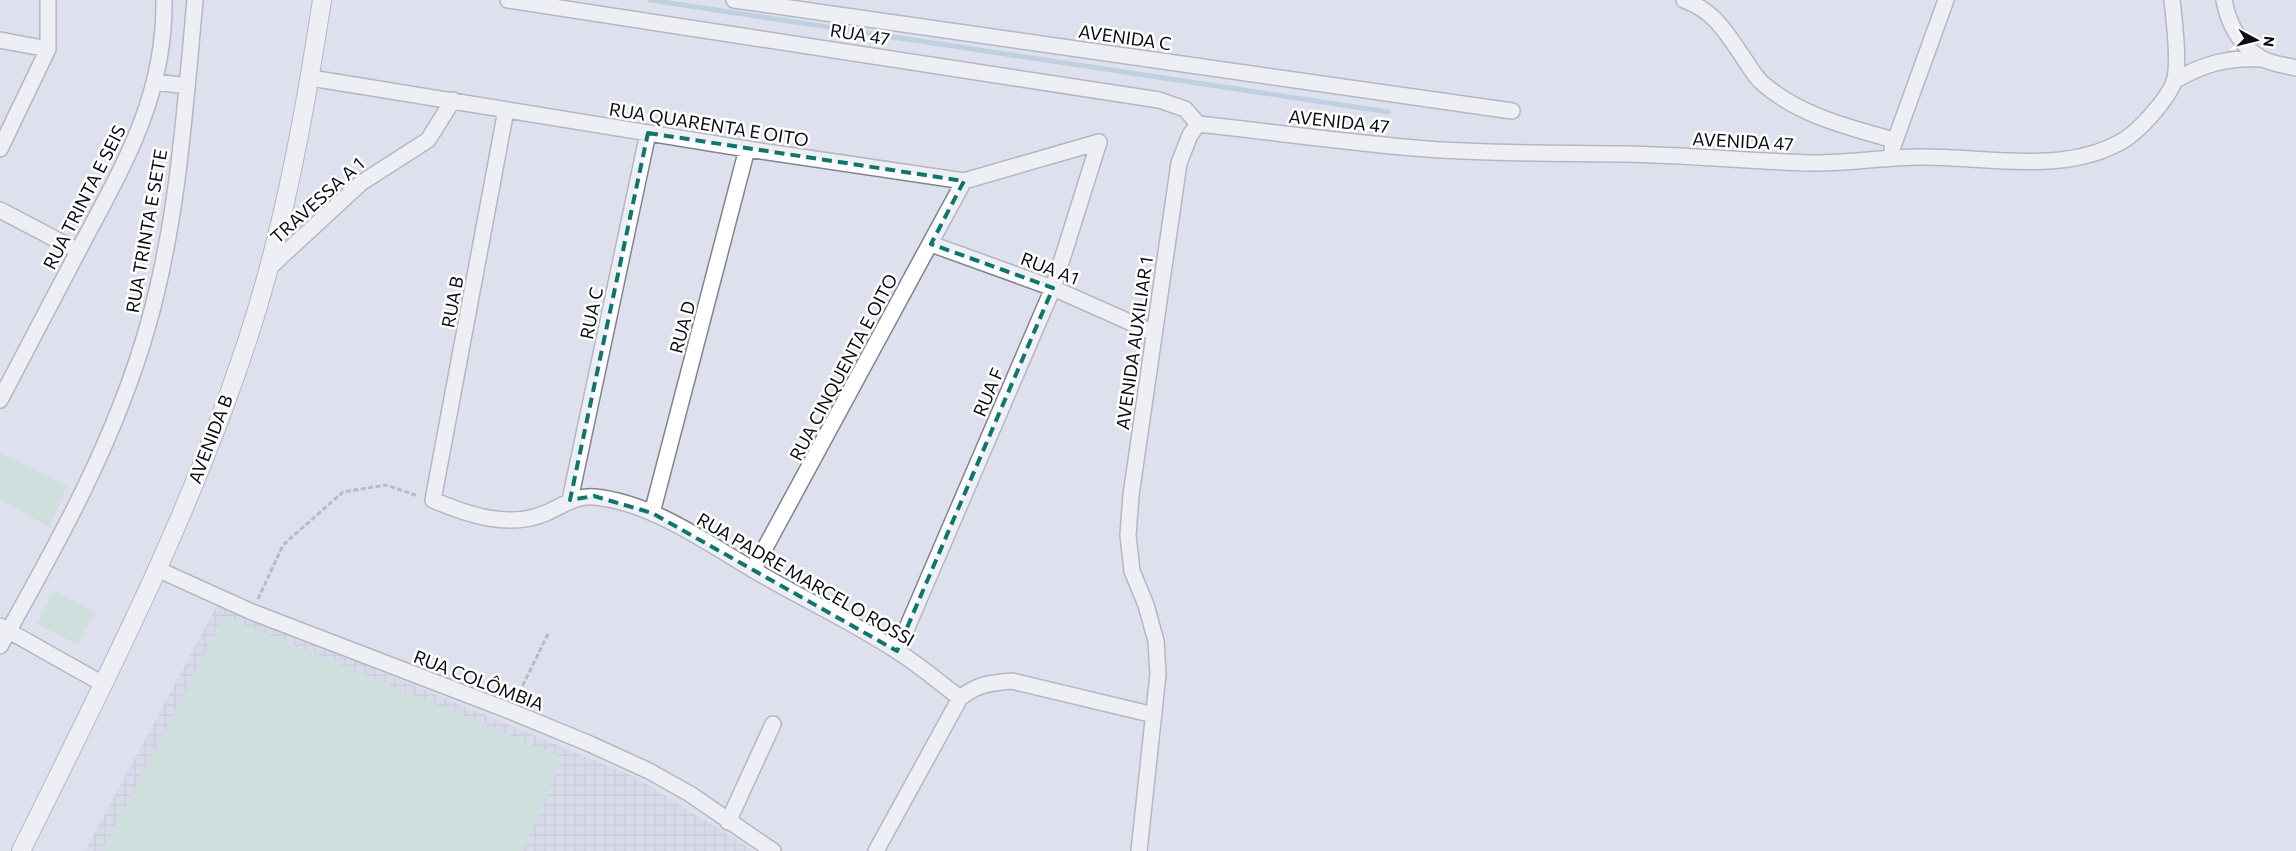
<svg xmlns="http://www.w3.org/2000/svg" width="2296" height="851" font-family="Commissioner,sans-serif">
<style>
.industrial{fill:url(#industrial-grid)}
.grass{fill:#badbc9}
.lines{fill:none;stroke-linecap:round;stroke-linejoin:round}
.stream{stroke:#9ebad1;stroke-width:5}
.minor-casing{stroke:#81848f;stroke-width:18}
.tertiary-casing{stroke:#81848f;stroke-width:20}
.path{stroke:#8a8c95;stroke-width:3;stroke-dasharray:5 2.5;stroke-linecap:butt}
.minor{stroke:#fff;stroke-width:15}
.tertiary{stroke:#fff;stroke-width:18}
.marked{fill:none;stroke:#0f766e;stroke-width:4;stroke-dasharray:10 6;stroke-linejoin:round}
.labels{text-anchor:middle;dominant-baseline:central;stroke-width:5;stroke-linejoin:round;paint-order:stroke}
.street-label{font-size:18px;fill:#0b0c10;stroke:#fff}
</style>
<defs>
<pattern id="industrial-grid" width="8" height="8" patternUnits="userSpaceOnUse" patternTransform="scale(1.25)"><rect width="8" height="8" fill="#ced3e5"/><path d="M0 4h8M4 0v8" fill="none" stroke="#b0b4c3"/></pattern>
</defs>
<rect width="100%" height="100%" fill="#dee1ed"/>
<path class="industrial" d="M218,604L637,778L754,851H85Z"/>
<path class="grass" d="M0,453L67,486L49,527L0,500Z
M54,591L95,612L78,645L37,624Z
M224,616L562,757L523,851H102Z"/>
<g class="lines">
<path class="stream" d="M650,0L1388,112"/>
<defs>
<path id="minor" d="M508,0L1159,100L1185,109L1198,124
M734,0L1512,111
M1684,0C1715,11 1727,34 1745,60C1750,68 1755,76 1761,82C1798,115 1847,127 1894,140
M2224,0C2228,23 2240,46 2261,58C2271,64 2285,65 2296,68
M0,40L48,49
M311,78L747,149L964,181L1099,142
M2174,81C2203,64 2228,57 2262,59
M156,82L187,86
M506,110L433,500C468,515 509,529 546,513C562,506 576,495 595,497C652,503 704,541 752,569C799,597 851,621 897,651C919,665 939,682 960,698C978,684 989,683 1012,681L1154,715
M1198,124C1274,132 1350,143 1427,149C1492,154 1558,153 1624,154C1686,155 1748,161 1810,163C1847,164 1883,157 1920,157C1985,156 2064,176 2124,140C2140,130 2167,100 2174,82C2180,65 2174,19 2172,0
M0,149L48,49V0
M1892,149L1946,0
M0,210L78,251
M931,244L1053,288L1154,333
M269,268L361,183L428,140L453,100
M0,400C28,347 56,294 83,242C126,161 165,95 164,0
M570,500L648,133
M652,513L747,149
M157,569L252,612L510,711L590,744L649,771L690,794L773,851
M753,570L964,181
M0,626L103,684
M0,646C58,543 116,439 148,325C178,220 185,108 195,0
M897,651L1053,288L1099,142
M728,822L773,724
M876,851L960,698
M1139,851L1158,674L1156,641L1146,605L1132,571L1128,535L1131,495L1179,163L1190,135L1198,124"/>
<path id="tertiary" d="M21,851C105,681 193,511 251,329C285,222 305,111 322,0"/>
</defs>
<use href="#minor" class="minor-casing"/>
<use href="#tertiary" class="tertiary-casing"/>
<path class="path" d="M258,599L283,545L343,492L386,485L418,496
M516,699L549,632"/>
<use href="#minor" class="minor"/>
<use href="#tertiary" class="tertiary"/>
</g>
<path d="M0 0H2296V851H0ZM648,133L964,181L931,244L1053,288L897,651L652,513L594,496L570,500Z" fill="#dee1ed" fill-opacity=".55" fill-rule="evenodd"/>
<path class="marked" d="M648,133L964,181L931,244L1053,288L897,651L652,513L594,496L570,500Z"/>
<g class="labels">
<g class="street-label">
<text transform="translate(860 34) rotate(9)">RUA 47</text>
<text transform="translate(1125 37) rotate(8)">AVENIDA C</text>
<text transform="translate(1339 121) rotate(6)">AVENIDA 47</text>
<text transform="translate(709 124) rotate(9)">RUA QUARENTA E OITO</text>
<text transform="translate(1743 141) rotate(3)">AVENIDA 47</text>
<text transform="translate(84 197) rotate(-63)">RUA TRINTA E SEIS</text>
<text transform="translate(317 200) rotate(-42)">TRAVESSA A 1</text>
<text transform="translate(146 231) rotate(-80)">RUA TRINTA E SETE</text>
<text transform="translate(1050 268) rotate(21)">RUA A1</text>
<text transform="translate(452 302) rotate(-79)">RUA B</text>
<text transform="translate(591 313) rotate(-78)">RUA C</text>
<text transform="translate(682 327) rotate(-75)">RUA D</text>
<text transform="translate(1134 343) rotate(-82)">AVENIDA AUXILIAR 1</text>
<text transform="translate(843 367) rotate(-62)">RUA CINQUENTA E OITO</text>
<text transform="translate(988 392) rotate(-67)">RUA F</text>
<text transform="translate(210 439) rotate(-69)">AVENIDA B</text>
<text transform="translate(806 579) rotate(30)">RUA PADRE MARCELO ROSSI</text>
<text transform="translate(479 680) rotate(21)">RUA COLÔMBIA</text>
</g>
</g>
<g transform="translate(2256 40) rotate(97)" stroke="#ffffff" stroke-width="4" paint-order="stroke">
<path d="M0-4L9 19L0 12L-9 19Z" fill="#0b0c10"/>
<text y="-8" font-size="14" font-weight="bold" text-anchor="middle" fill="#0b0c10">N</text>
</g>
</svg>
